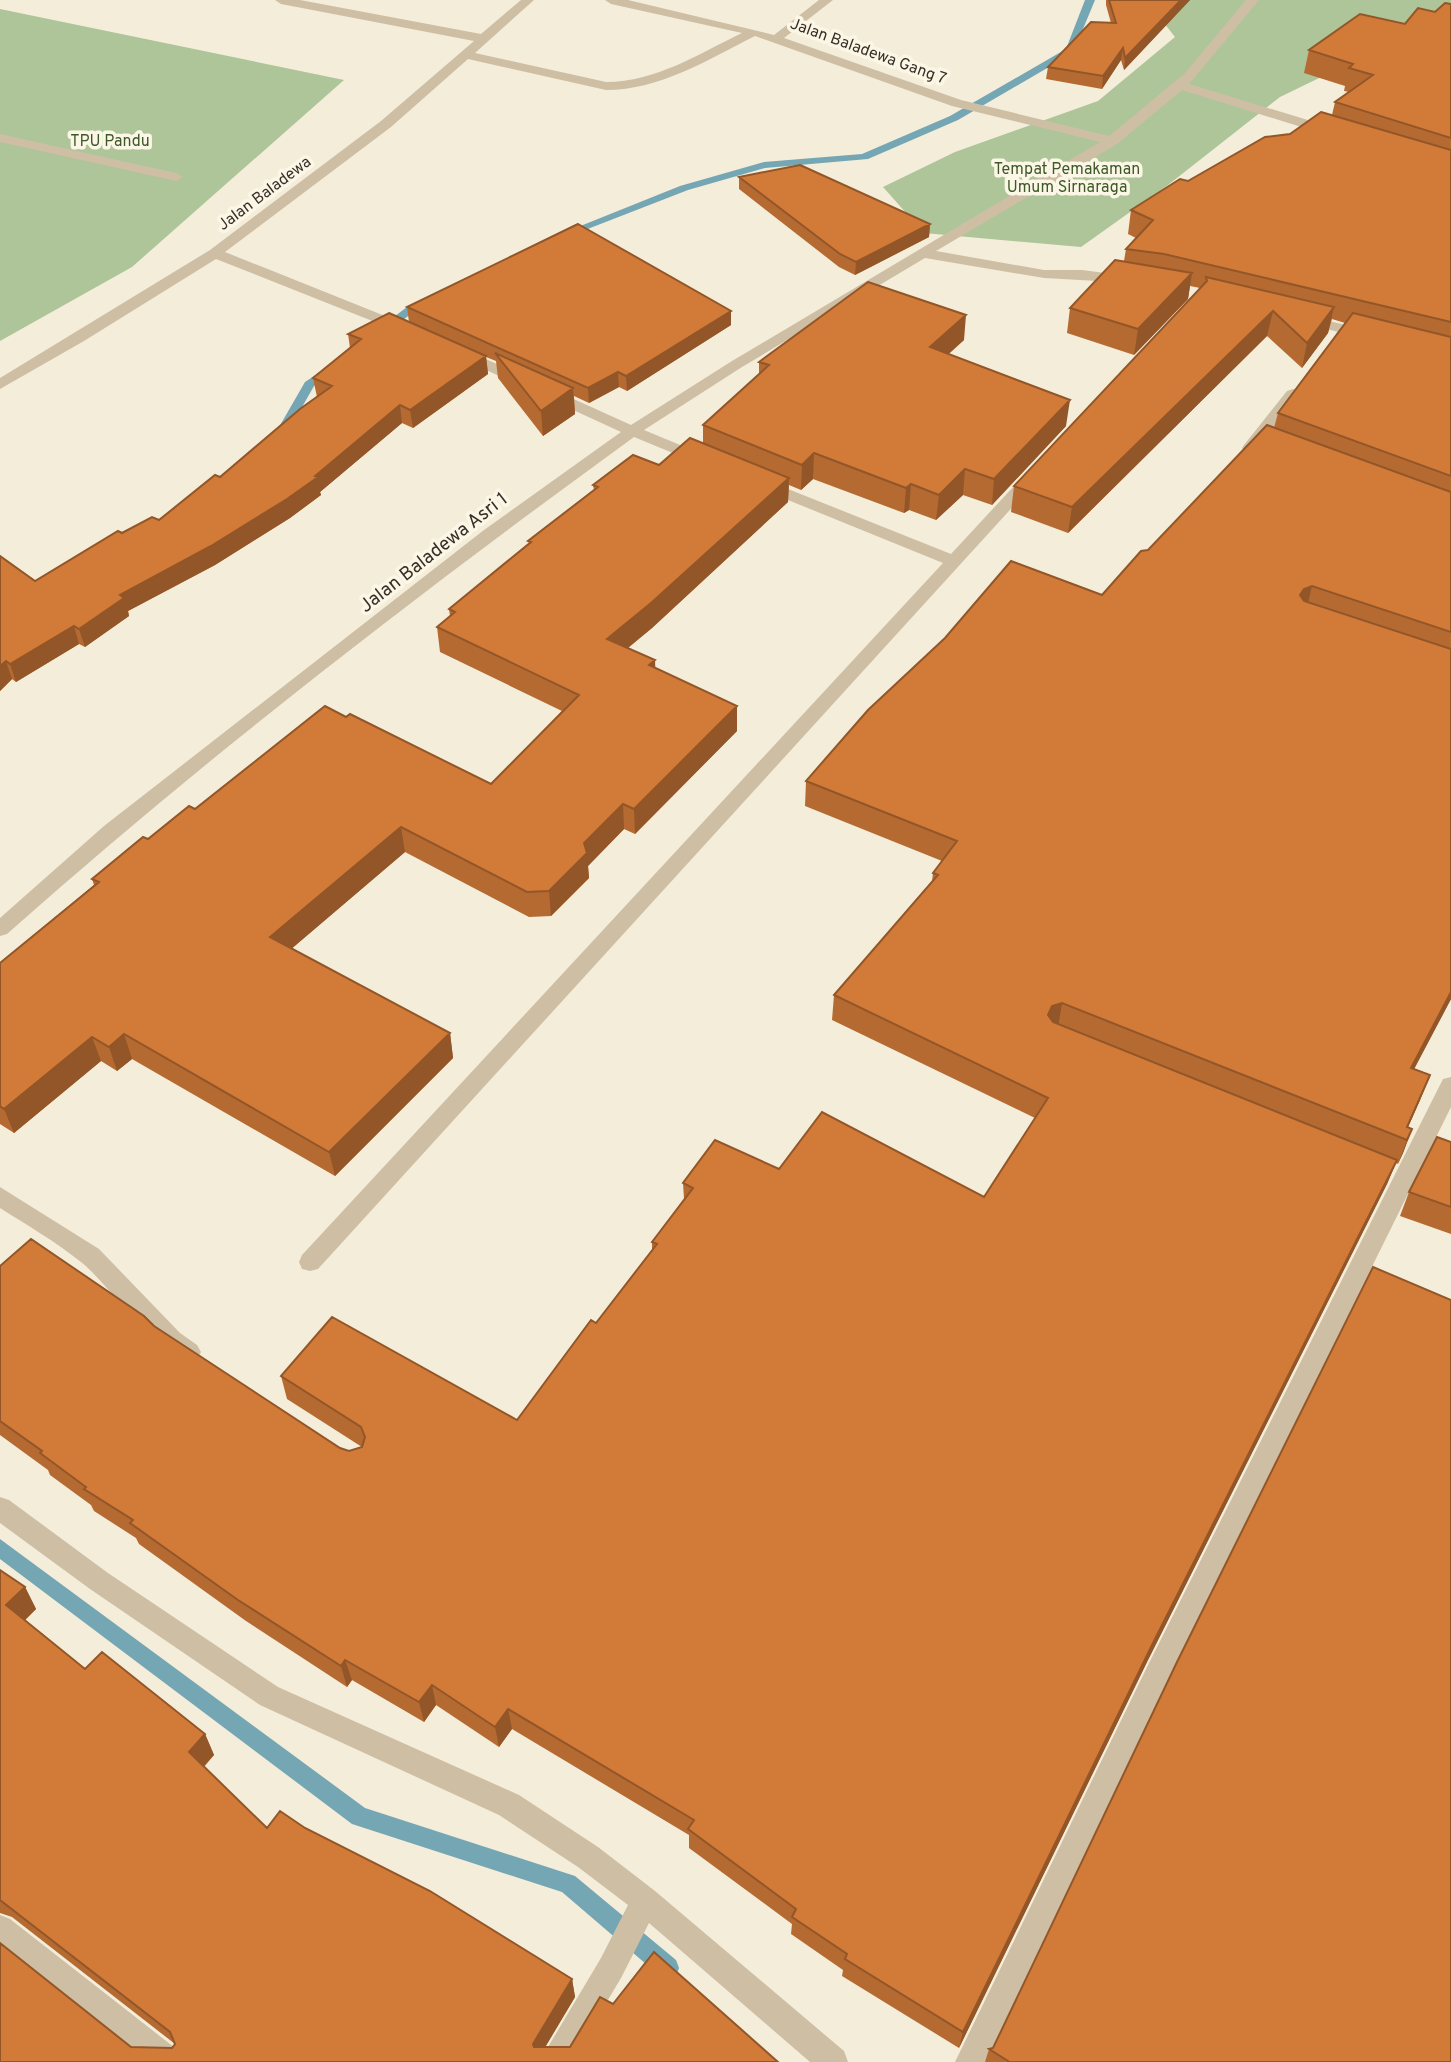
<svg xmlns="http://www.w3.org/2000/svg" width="1451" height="2062" font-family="Overpass,sans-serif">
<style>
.green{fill:#adc598}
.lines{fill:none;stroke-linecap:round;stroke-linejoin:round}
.stream{fill:#75a6b4;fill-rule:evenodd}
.lane{fill:#cebfa4;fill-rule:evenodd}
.street{fill:#cebfa4;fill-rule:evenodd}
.wall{fill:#b56a31}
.shaded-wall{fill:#935628}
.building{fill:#d27b39;stroke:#935628;stroke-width:2}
.labels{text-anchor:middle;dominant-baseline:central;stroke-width:7;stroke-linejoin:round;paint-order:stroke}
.far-street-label{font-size:16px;fill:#382f27;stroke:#fbf6e6}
.far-park-label{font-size:16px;fill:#3e5928;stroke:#fbf6e6}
.street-label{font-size:19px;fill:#382f27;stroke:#fbf6e6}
</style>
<rect width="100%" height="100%" fill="#f4edda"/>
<path class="green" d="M1146,0H1451V14L1280,97L1168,185L1081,247L924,233L883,187L955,152L1098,101L1175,37Z
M0,9L344,80L132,267L0,341Z"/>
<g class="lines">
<path class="stream" d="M1085,0H1095L1073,53L958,120L868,159L765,168L688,190L567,237L558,235L680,186L764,162L862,154L950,116L1066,49Z
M427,298L433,301L431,303L415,311L388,331L378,329L407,307Z
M329,366L335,369L314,386L285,437H277L275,434L305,382Z
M0,1539L365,1808L575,1876L676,1960L679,1968L676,1976L668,1979L660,1976L562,1892L352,1824L0,1559Z"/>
<path class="lane" d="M0,134L176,173L183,177L176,181L0,142Z"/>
<path class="street" d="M275,0H300L481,34L521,0H534L475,53L606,82C656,82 698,54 742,33L611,4L605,0H628L774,35L819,0H833L784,38L961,100L1109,136L1184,74L1246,0H1259L1189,84L1334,128L1336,131L1329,135L1324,134L1182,90L1117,144L936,251L1044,270H1082L1128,276L1135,280L1133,283L1044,278L925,258L742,367L644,430L709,457L711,460L709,463H697L634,437C418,594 206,757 7,934L0,936V918L104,826L484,530L621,432L458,357L455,354L458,351H468L631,425L732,361L1100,142L952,106L755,36C707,60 660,90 606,90L468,59L391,127L225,252L410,326L413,329L410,332H400L216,259L84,341L0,389V378L210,250L381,121L474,41L281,4Z
M1303,315L1372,331L1375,334L1367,339L1298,322L1296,319L1298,316Z
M1293,389L1299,391L1301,394L1299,397L1256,451H1244L1242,448L1244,445L1287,391Z
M1033,470L1039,472L1041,475L1039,478L318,1269L310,1271L302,1269L299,1262L302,1255L943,563L756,487L754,484L756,481H768L951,554L1027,472Z
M1451,1077V1107L1167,1681L986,2062H955L1149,1663L1440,1085L1443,1079Z
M0,1187L99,1249L180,1333L197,1345L201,1352L197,1359C168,1369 106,1281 81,1262C56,1242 27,1225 0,1208Z
M0,1497L9,1500L108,1573L278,1687L519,1795L598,1847L655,1891L844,2051L848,2062H810L649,1923L621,1978L571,2062H539L601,1958L628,1905L578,1867L499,1815L260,1705L90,1589L0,1523Z
M0,1915L10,1919L179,2051L183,2062H144L0,1947Z"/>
</g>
<path class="wall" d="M1106,0H1190L1124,70L1121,60L1102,89L1046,79L1048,67L1111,23L1106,5Z
M1451,4V999L1414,1069L1420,1100L1408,1127L1412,1129L1403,1153L1398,1164L1396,1163L1387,1184L1147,1662L959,2048L842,1976L843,1970L791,1934L792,1924L689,1848V1835L512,1729L499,1747L436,1705L424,1722L352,1680L347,1687L246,1621L139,1544L136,1538L94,1511L91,1505L50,1475L48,1470L0,1435V1266L154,1326L340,1448L349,1451L362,1447L287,1399L281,1376L517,1420L596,1323L652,1251V1242L684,1199L683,1183L779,1169L984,1197L1035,1118L832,1020L834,995L932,881L933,873L942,861L805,806L806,781L1102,595L1274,428L1278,413L1345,323L1332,319L1328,333L1302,368L1267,336L1068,533L1011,512L1014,486L1200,288L1190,286L1188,299L1134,355L1067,333L1070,308L1124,261L1126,249L1136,238L1128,234L1131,210L1188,181L1332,115L1335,102L1349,92L1344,91L1345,86L1304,73L1309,50L1405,24Z
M739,177L930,224L929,237L855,275L839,267L739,189Z
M407,307L731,311V325L627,391L619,387L589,403L574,396L575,414L543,436L498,378L496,361L486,357L488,374L413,428L402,423L320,492L321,495L290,518L215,565L128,611L129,616L85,647L79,644L16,682L12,679L0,691V556L35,581L122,533L159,520L220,477L317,397L313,378L350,348L348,334L409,322Z
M964,340L948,354L1066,426L992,505L963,495L936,520L909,510L904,513L813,479L801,490L789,485L788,502L652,628L628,648L737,731L635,834L624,829L588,866L589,878L551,916L529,917L405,852L291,949L450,1033L453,1058L335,1176L132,1059L117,1071L101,1061L14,1133L0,1124V963L94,885L92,879L148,839L346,717L491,784L562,711L440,652L437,627L450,616L449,609L529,544L528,541L594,490L593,485L659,465L703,443V425L759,374V362Z
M1451,1142V1234L1400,1216L1409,1192Z
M0,1570L25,1587L36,1609L25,1620L85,1669L205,1734L214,1755L204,1767L267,1828H305L572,1979L575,1997L545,2047H570L613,2004L778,2062L131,2047L172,2048L175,2044L12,1917L0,1913Z
M993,2048L1451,2062H985L989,2049Z"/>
<path class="shaded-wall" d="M1181,0H1190L1124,70L1125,58Z
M1123,48L1121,60L1102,89L1103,76Z
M930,224L929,237L855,275L856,262Z
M1192,273L1188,299L1134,355L1138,329Z
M1334,307L1328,333L1302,368L1307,343Z
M731,311V325L627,391L626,376Z
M1273,311L1267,336L1068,533L1072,507Z
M966,315L964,340L928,373L930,347Z
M486,356L488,374L413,428L410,410Z
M618,372L619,387L589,403L588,388Z
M573,388L575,414L543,436L541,411Z
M1070,400L1066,426L992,505L994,479Z
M400,405L402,423L320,492L321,495L290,518L215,565L128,611L129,616L85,647L79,629L120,595L315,476Z
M814,453L813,479L801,490L802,465Z
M965,469L963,495L936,520L939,495Z
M789,478L788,502L652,628L608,664L607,639Z
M911,484L909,510L904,513L906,488Z
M1312,586L1306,612L1300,595L1304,589Z
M74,626L79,644L16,682L10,664Z
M655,660L656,685L649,665Z
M6,661L12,679L0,691V666Z
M737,706V731L635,834L634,809Z
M623,804L624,829L588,866L589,878L551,916L549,891L584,843Z
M401,827L405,852L276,962L270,937Z
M1451,992V999L1402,1092L1411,1068Z
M1062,1003L1058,1028L1048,1015L1052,1006Z
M450,1033L453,1058L335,1176L329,1152Z
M124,1034L132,1059L117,1071L109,1047Z
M92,1037L101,1061L14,1133L4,1109Z
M1430,1075L1420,1100L1403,1138L1407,1127Z
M1412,1129L1403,1153L1398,1164L1407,1140Z
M1397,1160L1387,1184L1147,1662L959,2048L963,2032L1154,1641Z
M25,1587L36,1609L18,1627L6,1605Z
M345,1660L352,1680L347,1687L341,1666Z
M432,1685L436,1705L424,1722L419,1702Z
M508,1709L512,1729L499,1747L495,1727Z
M205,1734L214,1755L198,1772L189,1752Z
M572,1979L575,1997L537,2061L533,2044Z"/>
<path class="building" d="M1109,0H1181L1125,58L1123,48L1103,76L1048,67L1091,22L1116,23Z
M1445,3L1451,4V138L1335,102L1373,75L1349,68L1353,64L1309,50L1360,14L1405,24L1418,8L1435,12Z
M1321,112L1451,150V322L1164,254L1126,249L1153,220L1131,210L1180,179L1188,181L1265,137L1290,134Z
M800,165L930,224L856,262L840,254L739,177Z
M578,224L731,311L626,376L618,372L588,388L407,307Z
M1115,260L1192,273L1138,329L1070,308Z
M1206,277L1334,307L1307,343L1273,311L1072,507L1014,486L1207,281Z
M868,282L966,315L930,347L1070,400L994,479L965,469L939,495L911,484L906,488L814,453L802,465L703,425L769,365L759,362Z
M389,313L486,356L410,410L400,405L315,476L318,477L287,499L211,546L120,595L124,598L79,629L74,626L10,664L6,661L0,666V556L35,581L118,531L122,533L152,517L159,520L215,475L220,477L300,409L332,386L313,378L361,339L348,334Z
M1353,313L1451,337V476L1278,413Z
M495,353L573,388L541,411Z
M1267,425L1451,492V632L1312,586L1304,589L1300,595L1304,601L1451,649V992L1411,1068L1430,1075L1407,1127L1412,1129L1407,1140L1062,1003L1052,1006L1048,1015L1053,1022L1397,1160L1154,1641L963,2032L845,1959L847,1954L792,1917L796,1909L688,1829L694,1820L508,1709L495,1727L432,1685L419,1702L345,1660L341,1666L238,1600L130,1523L133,1520L84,1489L86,1487L40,1453L42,1451L0,1421V1266L31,1239L144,1316L154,1326L340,1448L349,1451L362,1447L365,1437L361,1427L281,1376L332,1317L517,1420L591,1320L596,1323L657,1244L652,1242L693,1188L683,1183L715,1140L779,1169L822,1112L984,1197L1048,1098L834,995L938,875L933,873L957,841L806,781L868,710L945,638L1011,561L1102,595L1141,551L1148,550Z
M690,438L789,478L651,603L607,639L655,660L649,665L737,706L634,809L623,804L584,843L587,853L549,891L527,892L401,827L270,937L450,1033L329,1152L124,1034L109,1047L92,1037L4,1109L0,1106V963L99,882L92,879L143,837L148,839L189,806L195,809L325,706L346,717L350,714L491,784L579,695L437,627L455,612L449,609L531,542L528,541L598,487L593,485L633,455L659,465Z
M1437,1137L1451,1142V1207L1409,1192Z
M1373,1267L1451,1300V2062H1008V2061L989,2049L993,2048L1177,1662Z
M0,1570L25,1587L6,1605L85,1669L102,1652L205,1734L189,1752L267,1828L280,1811L305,1828L430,1891L572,1979L533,2044L534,2047H570L600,1997L613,2004L654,1952L778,2062H0V1943L131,2047L172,2048L175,2044L170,2032L0,1900Z"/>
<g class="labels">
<g class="far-street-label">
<text transform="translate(868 52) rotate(20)">Jalan Baladewa Gang 7</text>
<text transform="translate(265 194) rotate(-37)">Jalan Baladewa</text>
</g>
<g class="far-park-label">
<text x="110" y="142">TPU Pandu</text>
<text x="1067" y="170">Tempat Pemakaman<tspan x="1067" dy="18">Umum Sirnaraga</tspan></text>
</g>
<g class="street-label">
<text transform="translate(434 553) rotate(-38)">Jalan Baladewa Asri 1</text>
</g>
</g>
</svg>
